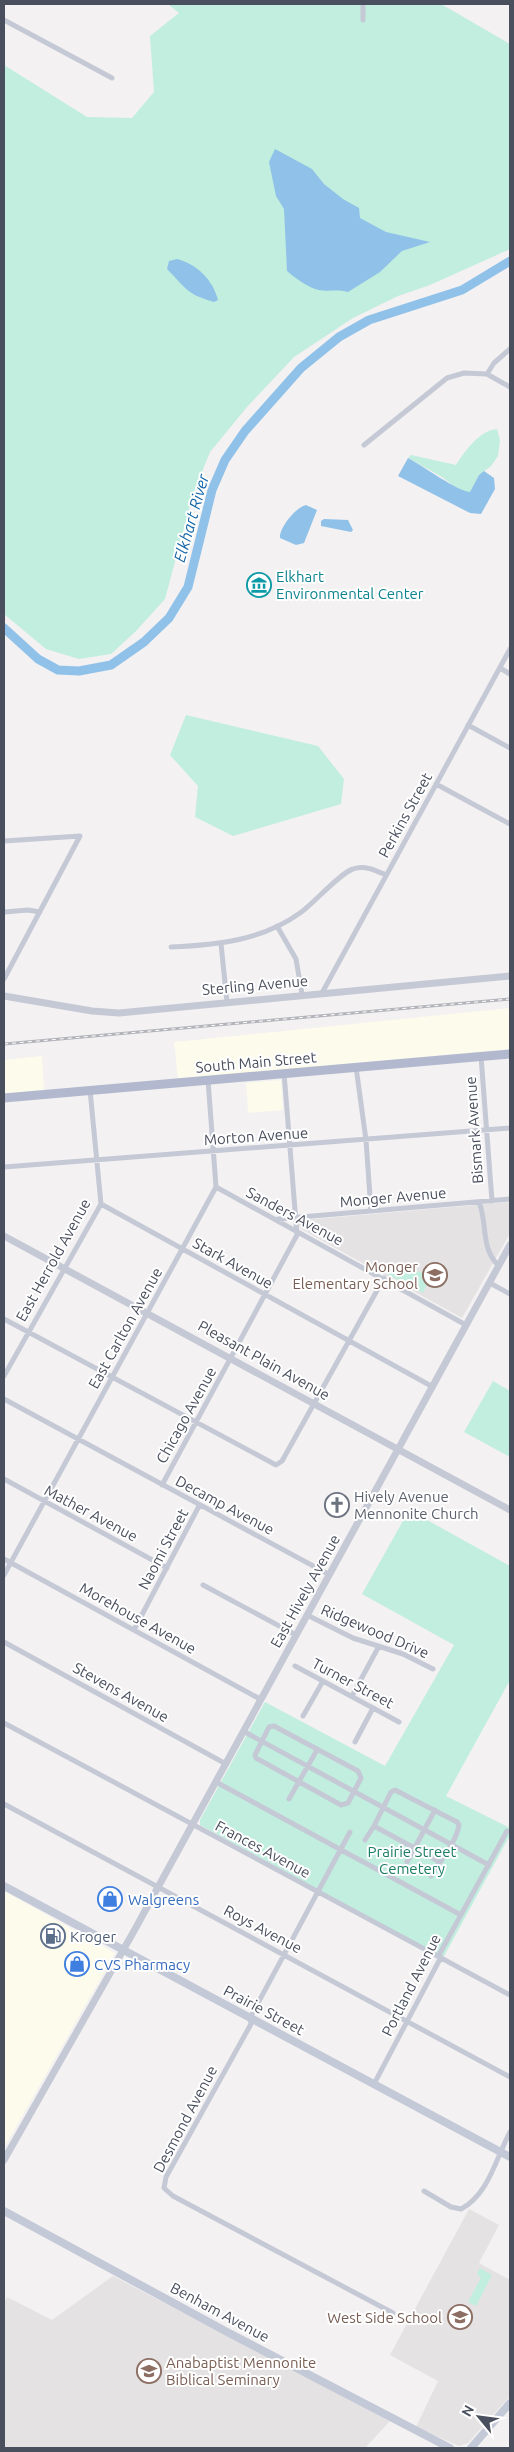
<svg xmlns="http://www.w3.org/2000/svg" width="514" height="2452" font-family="Ubuntu,sans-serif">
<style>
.commercial{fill:#fcfbec}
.education{fill:#e4e2e2}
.green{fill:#c1eede}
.water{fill:#90c1e9}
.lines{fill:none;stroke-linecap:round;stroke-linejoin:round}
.river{stroke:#90c1e9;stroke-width:9}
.minor{stroke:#c5c9d5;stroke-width:5}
.tertiary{stroke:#c5c9d5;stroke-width:7}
.secondary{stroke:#c4c9d8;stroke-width:8}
.primary{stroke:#b2b9ce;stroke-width:9}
.rail-casing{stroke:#b3b4bb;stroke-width:3}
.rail{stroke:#fff;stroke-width:1;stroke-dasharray:4;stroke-linecap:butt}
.labels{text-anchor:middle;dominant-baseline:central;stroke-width:4;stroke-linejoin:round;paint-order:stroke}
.culture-label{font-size:15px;fill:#0d838f;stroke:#fff;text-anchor:start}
.street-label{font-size:15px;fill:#494f5d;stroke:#fff}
.education-label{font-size:15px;fill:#785e54;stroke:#fff;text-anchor:end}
.worship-label{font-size:15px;fill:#5b616d;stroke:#fff;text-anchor:start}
.park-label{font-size:15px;fill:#1b7d64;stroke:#fff}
.shop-label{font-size:15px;fill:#366cbe;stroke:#fff;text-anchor:start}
.service-label{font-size:15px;fill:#4e5e75;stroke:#fff;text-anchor:start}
.water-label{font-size:16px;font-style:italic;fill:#1264a8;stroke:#fff}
</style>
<rect width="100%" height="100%" fill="#f3f1f1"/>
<path class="commercial" d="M510,1008V1049L178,1079L174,1042Z
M42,1056L44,1091L4,1094V1060Z
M281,1080L283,1110L248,1113L246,1083Z
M4,1891L115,1953L4,2148Z"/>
<path class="education" d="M510,1202V1233L462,1318L301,1229L298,1224L304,1220Z
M469,2209L499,2225L479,2263L510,2280V2396L468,2443L459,2446L416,2427L438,2381L390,2355Z
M113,2276L390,2421L365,2448H4V2303L7,2297L52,2320Z"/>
<path class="green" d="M168,4H441L510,44V249L430,285L398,296L353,318L294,357L247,407L210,452L193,494L165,599L136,631L111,654L79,659L46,649L4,614V65L87,117L132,118L154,92L150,36L179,13Z
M497,429L500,440L498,456L491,466L479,475L470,493L460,491L442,477L408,458L411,455L456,465C465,451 480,430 497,429Z
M186,715L318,746L344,779L341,804L233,836L195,817L198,786L170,755Z
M400,1267L431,1275L423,1293L387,1274L385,1269Z
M493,1381L510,1391V1457L464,1432Z
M409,1510L510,1566V1680L446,1796L510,1828V1835L443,1958L200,1825V1820L265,1702L385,1766L454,1645L362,1594Z
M480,2268L492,2275L476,2306L468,2302L481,2278L477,2274Z"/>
<path class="water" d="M275,149L312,169L324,184L343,199L359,208L360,218L386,232L430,242L402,251L380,272L348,292C337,289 328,292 319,290C309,288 295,278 287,271L284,209L276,196L269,162Z
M177,259C197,264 213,280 218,300L214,302C186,294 186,288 167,269L169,261Z
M408,458C423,466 457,491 470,492L479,475L484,471L494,478L495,489L481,514L470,513L398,476Z
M306,505L317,510L304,543L296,545L280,538C279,528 296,507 306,505Z
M324,519L348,520L353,530L351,532L321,526V521Z"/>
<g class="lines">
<path class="river" d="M4,628L38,659L58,670L79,671L111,665L144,642L169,618L188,587L212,490L225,460L245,431L301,368L339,337L369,320L462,290L510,261"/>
<path class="minor" d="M4,20L112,78
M363,20V4
M487,374L510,387
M364,445L447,378L464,373L487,374L494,363L510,349
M500,668L510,674
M468,725L510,748
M436,784L510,824
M4,841L80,836L4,979
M4,912L28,910L40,912
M277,926L296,959L302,994
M221,944L227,1002
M171,947C216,945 261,941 300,913C313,904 340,873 353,869C365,865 375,870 386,875
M322,993L510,649
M481,1056L492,1201
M356,1067L366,1140L371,1211
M4,1167L510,1128
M216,1187L466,1325
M479,1202C488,1224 480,1249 499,1266
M101,1204L433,1387
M278,1219L510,1199
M490,1283L510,1294
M4,1319L276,1465L282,1461L384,1278
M4,1376L101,1204L90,1090
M4,1399L330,1575
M4,1479L167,1568
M162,1485L297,1235L284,1073
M4,1559L260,1699
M4,1575L216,1187L208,1080
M203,1585L296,1635
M307,1615L353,1638L403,1654L433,1669
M134,1630L199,1506
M4,1642L226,1764
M295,1666L399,1722
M352,1696L379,1646
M303,1716L323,1681
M4,1723L510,1995
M274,1726L358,1771L361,1778L348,1803L341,1805L256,1758L255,1755L269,1727Z
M243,1731L489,1865
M355,1742L373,1708
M216,1782L461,1915
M289,1799L317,1750
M4,1804L510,2077
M350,1832L250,2018L251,2024L166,2177L164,2188L173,2196L393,2313
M365,1840L374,1826
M407,1862L435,1810
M431,1876C440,1861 456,1843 459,1825L457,1822L395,1790L391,1792L374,1826L440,1862
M374,2084L440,1959V1953L507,1831
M424,2191L451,2207L461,2209C489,2194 496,2158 510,2132"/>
<path class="tertiary" d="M4,996L92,1011L119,1013L510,976
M4,1236L510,1510
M4,2160L134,1931L510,1245"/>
<path class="secondary" d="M4,1886L510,2157
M4,2211L229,2333L450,2448
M471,2448L510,2403"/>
<path class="primary" d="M4,1098L510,1054"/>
<defs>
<path id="rail" d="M4,1044L510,999"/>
</defs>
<use href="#rail" class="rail-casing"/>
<use href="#rail" class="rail"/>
</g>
<defs>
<symbol id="museum-ring" viewBox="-11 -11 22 22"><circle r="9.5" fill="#fff" stroke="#0f9aa8" stroke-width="1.5"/><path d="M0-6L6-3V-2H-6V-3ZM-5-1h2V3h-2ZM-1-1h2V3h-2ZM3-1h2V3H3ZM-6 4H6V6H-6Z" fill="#0f9aa8"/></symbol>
<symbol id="school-ring" viewBox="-11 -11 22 22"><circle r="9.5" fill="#fff" stroke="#8d6e63" stroke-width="1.5"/><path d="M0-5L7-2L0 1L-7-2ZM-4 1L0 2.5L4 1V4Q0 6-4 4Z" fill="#8d6e63"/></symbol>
<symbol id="church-ring" viewBox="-11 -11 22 22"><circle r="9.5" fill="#fff" stroke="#6b7280" stroke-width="1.5"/><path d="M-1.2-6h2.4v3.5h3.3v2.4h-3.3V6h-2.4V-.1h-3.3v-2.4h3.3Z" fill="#6b7280"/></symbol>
<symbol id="shop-ring" viewBox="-11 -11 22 22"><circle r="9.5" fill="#fff" stroke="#3f7fe0" stroke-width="1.5"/><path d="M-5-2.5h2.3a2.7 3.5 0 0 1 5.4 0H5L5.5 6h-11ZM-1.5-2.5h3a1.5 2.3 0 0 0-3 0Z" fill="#3f7fe0"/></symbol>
<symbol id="fuel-ring" viewBox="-11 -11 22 22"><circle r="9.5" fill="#fff" stroke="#5c6f8a" stroke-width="1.5"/><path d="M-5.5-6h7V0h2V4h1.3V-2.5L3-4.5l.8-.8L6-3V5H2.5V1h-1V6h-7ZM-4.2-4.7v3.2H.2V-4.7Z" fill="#5c6f8a"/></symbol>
<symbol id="university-ring" viewBox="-11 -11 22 22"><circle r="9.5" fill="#fff" stroke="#8d6e63" stroke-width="1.5"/><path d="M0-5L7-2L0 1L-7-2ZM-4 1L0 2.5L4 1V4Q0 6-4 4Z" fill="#8d6e63"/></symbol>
</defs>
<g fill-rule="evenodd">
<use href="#museum-ring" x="245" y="571" width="28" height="28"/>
<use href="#school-ring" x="421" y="1261" width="28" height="28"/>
<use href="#church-ring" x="323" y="1491" width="28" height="28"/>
<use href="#shop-ring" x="96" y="1885" width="28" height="28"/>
<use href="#fuel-ring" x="39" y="1922" width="28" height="28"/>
<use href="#shop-ring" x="63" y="1950" width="28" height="28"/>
<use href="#school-ring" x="446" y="2303" width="28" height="28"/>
<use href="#university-ring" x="135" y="2357" width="28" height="28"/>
</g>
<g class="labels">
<g class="culture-label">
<text x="276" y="576">Elkhart<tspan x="276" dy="17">Environmental Center</tspan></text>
</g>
<g class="street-label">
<text transform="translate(405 815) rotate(-61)">Perkins Street</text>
<text transform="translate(255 985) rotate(-5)">Sterling Avenue</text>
<text transform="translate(256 1062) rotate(-5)">South Main Street</text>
<text transform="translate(474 1130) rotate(-94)">Bismark Avenue</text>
<text transform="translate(256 1136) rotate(-4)">Morton Avenue</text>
<text transform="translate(393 1197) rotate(-5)">Monger Avenue</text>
<text transform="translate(295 1216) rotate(28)">Sanders Avenue</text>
<text transform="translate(53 1260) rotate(-61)">East Herrold Avenue</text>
<text transform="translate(233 1263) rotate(29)">Stark Avenue</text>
<text transform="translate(125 1328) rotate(-61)">East Carlton Avenue</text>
<text transform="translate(264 1360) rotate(29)">Pleasant Plain Avenue</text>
<text transform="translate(186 1415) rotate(-61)">Chicago Avenue</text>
<text transform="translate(225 1505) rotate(28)">Decamp Avenue</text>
<text transform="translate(91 1513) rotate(28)">Mather Avenue</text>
<text transform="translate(163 1549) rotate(-62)">Naomi Street</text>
<text transform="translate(305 1591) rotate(-61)">East Hively Avenue</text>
<text transform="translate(138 1618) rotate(29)">Morehouse Avenue</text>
<text transform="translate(375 1631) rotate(23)">Ridgewood Drive</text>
<text transform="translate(353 1683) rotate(28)">Turner Street</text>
<text transform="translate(121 1692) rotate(29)">Stevens Avenue</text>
<text transform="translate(263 1849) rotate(28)">Frances Avenue</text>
<text transform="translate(263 1929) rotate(28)">Roys Avenue</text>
<text transform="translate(411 1985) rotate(-63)">Portland Avenue</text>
<text transform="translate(264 2010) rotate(28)">Prairie Street</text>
<text transform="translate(185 2119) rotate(-62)">Desmond Avenue</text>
<text transform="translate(220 2312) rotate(28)">Benham Avenue</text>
</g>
<g class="education-label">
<text x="418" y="1266">Monger<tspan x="418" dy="17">Elementary School</tspan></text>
<text x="442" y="2317">West Side School</text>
<text x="166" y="2362" text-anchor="start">Anabaptist Mennonite<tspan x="166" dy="17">Biblical Seminary</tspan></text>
</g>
<g class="worship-label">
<text x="354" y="1496">Hively Avenue<tspan x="354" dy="17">Mennonite Church</tspan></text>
</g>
<g class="park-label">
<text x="412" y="1851">Prairie Street<tspan x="412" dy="17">Cemetery</tspan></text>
</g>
<g class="shop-label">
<text x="128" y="1899">Walgreens</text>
<text x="94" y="1964">CVS Pharmacy</text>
</g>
<g class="service-label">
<text x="70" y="1936">Kroger</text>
</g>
<g class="water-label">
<text transform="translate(191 518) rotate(-74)">Elkhart River</text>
</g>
</g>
<rect width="514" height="2452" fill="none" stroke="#494f5d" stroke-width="10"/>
<g transform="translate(479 2417) rotate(299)" stroke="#ffffff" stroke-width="4" paint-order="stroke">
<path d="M0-4L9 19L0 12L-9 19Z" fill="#494f5d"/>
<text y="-8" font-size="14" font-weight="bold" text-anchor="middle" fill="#494f5d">N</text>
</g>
</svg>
